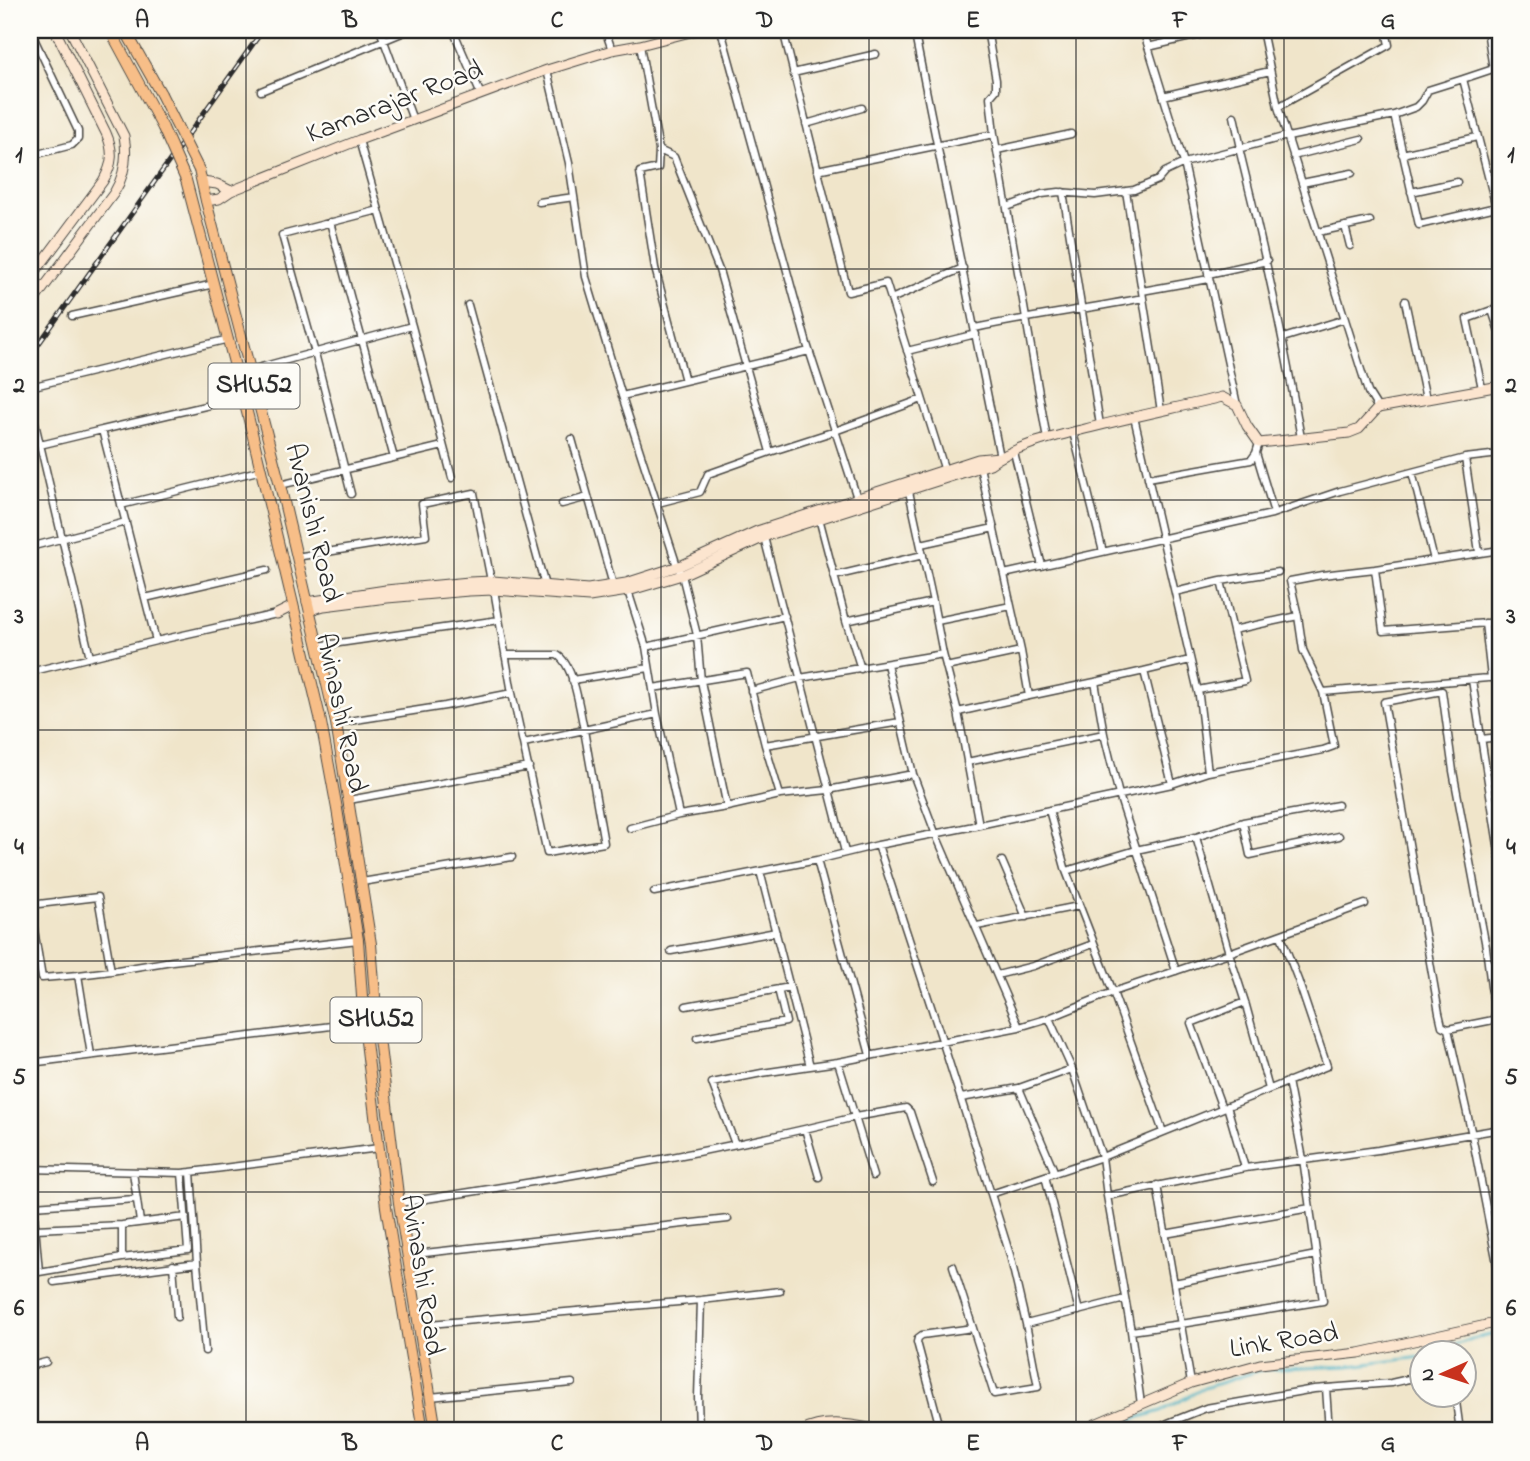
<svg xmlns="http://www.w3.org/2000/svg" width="1530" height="1461" font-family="'Indie Flower',sans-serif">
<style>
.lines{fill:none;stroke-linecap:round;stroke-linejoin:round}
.stream{stroke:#48b3c6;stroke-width:2.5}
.street-casing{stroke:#494743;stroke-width:9}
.secondary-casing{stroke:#494743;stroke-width:11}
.primary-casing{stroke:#494743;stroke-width:12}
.street{stroke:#fff;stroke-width:6}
.secondary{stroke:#fce5cf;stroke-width:9}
.primary{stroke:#f7be88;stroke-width:10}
.rail-casing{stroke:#2b2b2b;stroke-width:5}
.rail{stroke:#fdfcf7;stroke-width:2.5;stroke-dasharray:8;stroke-linecap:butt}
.primary-bridge-casing{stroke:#494743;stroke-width:12;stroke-linecap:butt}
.primary-bridge{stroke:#f7be88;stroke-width:10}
.grid{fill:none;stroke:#2b2b2b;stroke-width:2;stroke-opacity:0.55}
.labels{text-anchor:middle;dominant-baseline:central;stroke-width:5;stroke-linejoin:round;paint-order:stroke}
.shield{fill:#fdfcf7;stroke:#6a6a68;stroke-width:2}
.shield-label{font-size:26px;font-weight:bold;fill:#2b2b2b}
.street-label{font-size:28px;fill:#2b2b2b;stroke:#fdfcf7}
.neatline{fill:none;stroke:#2b2b2b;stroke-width:2.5}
.grid-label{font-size:23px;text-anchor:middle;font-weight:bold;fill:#2b2b2b}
</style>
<rect width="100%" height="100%" fill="#fdfcf7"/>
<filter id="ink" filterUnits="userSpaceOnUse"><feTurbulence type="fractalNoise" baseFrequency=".0143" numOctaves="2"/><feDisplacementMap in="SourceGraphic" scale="14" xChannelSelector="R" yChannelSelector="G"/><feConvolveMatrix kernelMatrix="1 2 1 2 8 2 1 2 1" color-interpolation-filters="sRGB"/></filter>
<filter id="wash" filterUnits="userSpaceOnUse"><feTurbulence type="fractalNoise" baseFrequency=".00686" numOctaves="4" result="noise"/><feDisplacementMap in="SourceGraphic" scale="28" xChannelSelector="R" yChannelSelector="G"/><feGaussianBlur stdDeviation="1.57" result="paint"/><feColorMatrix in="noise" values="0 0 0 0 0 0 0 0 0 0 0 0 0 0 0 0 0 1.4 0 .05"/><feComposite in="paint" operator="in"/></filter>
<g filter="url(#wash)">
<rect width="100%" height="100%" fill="#f0e5ca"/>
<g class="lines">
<path class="stream" d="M1437,1352L1472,1339L1500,1333
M1105,1431L1110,1426L1161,1411L1204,1388L1261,1370L1349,1366L1422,1357"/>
</g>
</g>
<g filter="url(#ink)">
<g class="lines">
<defs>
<path id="street" d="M380,30L413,120
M453,30L481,95
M605,30L612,50
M721,30L807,344L857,498
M783,30L848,292L886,283L945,471
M914,30L1000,457
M987,30L996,80V90L990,97L994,134
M1096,30L1097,34L1117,30
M1143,30L1184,163L1237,405
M1262,30L1278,107L1368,392L1378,408
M1487,30L1493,69
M640,45L659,150L674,157L719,270L770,452L835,431L922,399
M1148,47L1199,35L1211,30
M1500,69H1493L1463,79L1496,207L1500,231
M547,70L569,163L586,277L622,396L677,566L682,575L697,635L701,681L727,807
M793,73L876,54
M261,91L409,30
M1163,96L1270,71
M1278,107L1389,45L1386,30
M1394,115L1419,225L1496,207
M1234,116L1241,148
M806,124L862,108
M1288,137L1394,115L1416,107L1422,101L1428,90L1463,79
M359,140L412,326L452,478
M1239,148C1263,244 1284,341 1301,438
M659,150L658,168L640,172L655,268L685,381
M997,150L1071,134
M1402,154L1477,137
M30,156L72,145L78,139V131L30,30
M1293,156L1361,139
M817,170L994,134L1047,439
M1302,183L1352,173
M1126,191L1161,411
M1063,192L1100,425
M1411,192L1457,182
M539,202L574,197
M1007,207L1042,194L1059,192L1095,195L1134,190L1158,180L1165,172L1184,163L1287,136
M330,222L394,458
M1345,226L1350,246
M1318,232L1370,221
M1208,274L1267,261
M1142,291L1209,279
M891,299L963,268
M1405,301L1426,399
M468,305L545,586
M1492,310L1500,334
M72,316L214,284
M975,328C1031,316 1087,309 1143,298
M1283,338L1345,319
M907,351L976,334
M250,370L412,326
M30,387L229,339
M1482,388L1467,319L1500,307
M622,396L809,351
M30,402L90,657
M1073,432L1103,552
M572,439L613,585
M40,445L102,430
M1014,452L1042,566
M1256,453L1274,513
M1465,458L1479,552
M1412,472L1434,560L1500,550
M1148,478L1251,460L1256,453L1259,443
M280,485L443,446
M908,487L933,602L943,654L958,712L979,825L878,845L942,1040L991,1194L1102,1157L1327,1066L1298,980L1281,936
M351,494L315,353L282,235L379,210
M658,503L700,492L708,474L770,452
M562,504L588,497
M121,505L262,470
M819,518L846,621L861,669
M764,537L845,852
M921,544L994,528
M30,547L126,522
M296,557L426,536L422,504L474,493L491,581L494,590L512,693L547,853L604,843L584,730L657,714
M1434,560L1375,569L1383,631L1500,622
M1004,574L1272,514L1340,491L1465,458L1500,454
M834,576L923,555
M628,591L646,647L657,714L679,815L727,807L780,795L828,790L913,774
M1175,592L1221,581
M145,598L267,570
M1298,616L1303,650L1323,692L1500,677
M846,621L933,602
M937,621L1011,606
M1485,623L1491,678
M1233,630L1298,616L1290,581L1322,575L1375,569
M156,641L102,430L244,397
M318,646L499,620
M646,647L785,616
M505,655H557C574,664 580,711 584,730L524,743
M887,664L913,774L936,835L1019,1027
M946,667L1021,651
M1144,671L1190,660
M30,672L156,641L277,614
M572,680L649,668
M1472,680L1500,858
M1095,682L1144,671L1172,784
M653,688L747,673L765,745L780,795
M1198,690L1245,681L1221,581L1278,572
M751,691L800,678L943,654
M1029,696L1095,682L1104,734L1119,795L1176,971
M958,712L1029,696L1021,651L980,467
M336,723L445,706L512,693
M1481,739L1500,737
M765,745L900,722
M967,762L1104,734
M1208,772L1323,750L1334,746L1323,692
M349,800L529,767
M1049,810L1066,871
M1243,822L1250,855L1339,836
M979,825L1172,784L1208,772L1199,696L1134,417
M630,828L679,815
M30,833L33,852H30
M1002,861L1026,917
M362,882L512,857
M654,892L817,860
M977,926L1079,906
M671,951L776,932
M78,975L42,978L30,905L98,897L111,971
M997,975L1033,966L1093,944
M1245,1002L1269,1089
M686,1006L790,987
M1049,1018L1113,992L1229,953L1196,837L1243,822L1338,805
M1448,1029L1493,1020L1496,1013L1491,987L1486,947L1453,771L1442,691L1384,702L1439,1013L1442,1026L1448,1029L1472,1135L1500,1279
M697,1038L786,1022L778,989
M91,1055L78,975L111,971L172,961L358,940
M870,1055L817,860L878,845
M30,1063L364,1022
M810,1066L838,1062
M1019,1088L1072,1069
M961,1098L1019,1088L1055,1173
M1227,1106L1245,1168
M1222,1108L1191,1023L1245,1002L1229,953L1365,904
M805,1129L819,1177
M1163,1132L1113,992L1066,871L1136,850L1196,837
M735,1144L712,1083L762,1073L810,1066L760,871
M133,1172L140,1222
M182,1173L188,1250L122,1258L39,1272L30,1169L182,1173L191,1172
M873,1176L855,1117L906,1108L910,1112L933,1182
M1045,1176L1079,1311
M1157,1185L1191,1383
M991,1194L1010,1255L1026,1324L1125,1299
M1107,1196L1245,1168L1378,1150L1500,1129
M399,1203C552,1180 705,1154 855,1117L838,1062L1019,1027L1049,1018L1072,1069L1102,1157L1107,1196L1131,1331L1141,1404
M33,1206L136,1199
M122,1225V1258
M35,1229L122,1225L186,1217
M1165,1234L1310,1208
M407,1255L728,1219
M173,1265L177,1317
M953,1266L994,1394L1038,1387L1026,1324
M54,1282L197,1263
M1174,1283L1316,1255
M418,1325L701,1300L780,1291
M1131,1331L1181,1324L1323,1301L1303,1159L1288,1081
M205,1351L197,1263L191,1172L379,1148
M30,1366L46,1362
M1326,1388L1329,1431
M1455,1394L1460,1431
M430,1397L572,1383
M699,1431L698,1397L701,1300
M941,1431L917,1342L918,1338L922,1335L973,1328
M1153,1431L1168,1423L1206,1408L1314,1389L1391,1383L1422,1376"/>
<path id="secondary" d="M202,182L217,184L231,191
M206,201L219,199L231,191L359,140L547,70L612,50L640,45L698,30
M30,279L103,181C113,164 114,151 106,133L55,30
M30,306L114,193C125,175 128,157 124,136L70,30
M307,602L386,590L469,582L493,581L588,589L626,583L682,565L757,531L978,459L999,457
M310,610L324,606L387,598L469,591L494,590L589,597L628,591L682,575L769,535L990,464C1017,445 1053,437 1085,429C1131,417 1176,408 1222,397L1237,405L1247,426L1259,443L1349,433L1359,429L1378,408L1500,386
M277,614L293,606
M803,1431C828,1417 860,1427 887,1431
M1083,1431L1095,1424L1191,1383L1260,1364L1359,1353L1500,1322"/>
<path id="primary" d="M110,30L163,128
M125,30L161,94
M199,170L206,201L280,485L336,723L371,944L377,1022L399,1203L436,1431
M186,180L248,416L320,717L337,809L358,940L364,1025L386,1207L423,1431"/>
</defs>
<use href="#street" class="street-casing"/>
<use href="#secondary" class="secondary-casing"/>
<use href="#primary" class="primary-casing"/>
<use href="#street" class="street"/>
<use href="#secondary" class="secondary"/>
<use href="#primary" class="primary"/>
<defs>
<path id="rail" d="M30,356L263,30"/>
</defs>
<use href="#rail" class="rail-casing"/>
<use href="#rail" class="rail"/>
<defs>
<path id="primary-bridge" d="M161,94L199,170
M163,128L186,180"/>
</defs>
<use href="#primary-bridge" class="primary-bridge-casing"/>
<use href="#primary-bridge" class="primary-bridge"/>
</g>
</g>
<path class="grid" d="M246,30V1431M454,30V1431M661,30V1431M869,30V1431M1076,30V1431M1284,30V1431M30,269H1500M30,500H1500M30,730H1500M30,961H1500M30,1192H1500"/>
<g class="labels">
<g class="shield">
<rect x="208.5" y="363.5" width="91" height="45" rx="5"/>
<rect x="330.5" y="997.5" width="91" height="45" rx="5"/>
</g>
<g class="shield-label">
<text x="254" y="386">SHU52</text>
<text x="376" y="1020">SHU52</text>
</g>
<g class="street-label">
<text transform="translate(395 103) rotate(-21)">Kamarajar Road</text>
<text transform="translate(312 523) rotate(76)">Avanishi Road</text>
<text transform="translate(340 713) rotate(78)">Avinashi Road</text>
<text transform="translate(421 1275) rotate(81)">Avinashi Road</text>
<text transform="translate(1284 1342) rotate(-9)">Link Road</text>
</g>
</g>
<rect width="1530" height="1461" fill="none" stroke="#fdfcf7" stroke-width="77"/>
<g transform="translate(1443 1374) rotate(267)"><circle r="33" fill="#fdfcf7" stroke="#a9a8a5" stroke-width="2"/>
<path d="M0-5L12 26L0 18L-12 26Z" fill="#c8321e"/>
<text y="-10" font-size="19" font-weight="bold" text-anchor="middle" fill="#2b2b2b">N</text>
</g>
<rect x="38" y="38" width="1454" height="1384" class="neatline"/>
<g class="grid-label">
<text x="142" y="27">A</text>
<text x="350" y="27">B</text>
<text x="557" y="27">C</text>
<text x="765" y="27">D</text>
<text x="973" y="27">E</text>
<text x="1180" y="27">F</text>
<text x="1388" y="27">G</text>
<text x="19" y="162">1</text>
<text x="1511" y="162">1</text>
<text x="19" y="392">2</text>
<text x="1511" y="392">2</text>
<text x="19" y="623">3</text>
<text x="1511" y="623">3</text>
<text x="19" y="854">4</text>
<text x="1511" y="854">4</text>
<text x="19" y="1084">5</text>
<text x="1511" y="1084">5</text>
<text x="19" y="1315">6</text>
<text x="1511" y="1315">6</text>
<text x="142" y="1450">A</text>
<text x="350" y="1450">B</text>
<text x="557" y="1450">C</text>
<text x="765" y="1450">D</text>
<text x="973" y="1450">E</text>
<text x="1180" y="1450">F</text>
<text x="1388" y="1450">G</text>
</g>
</svg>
